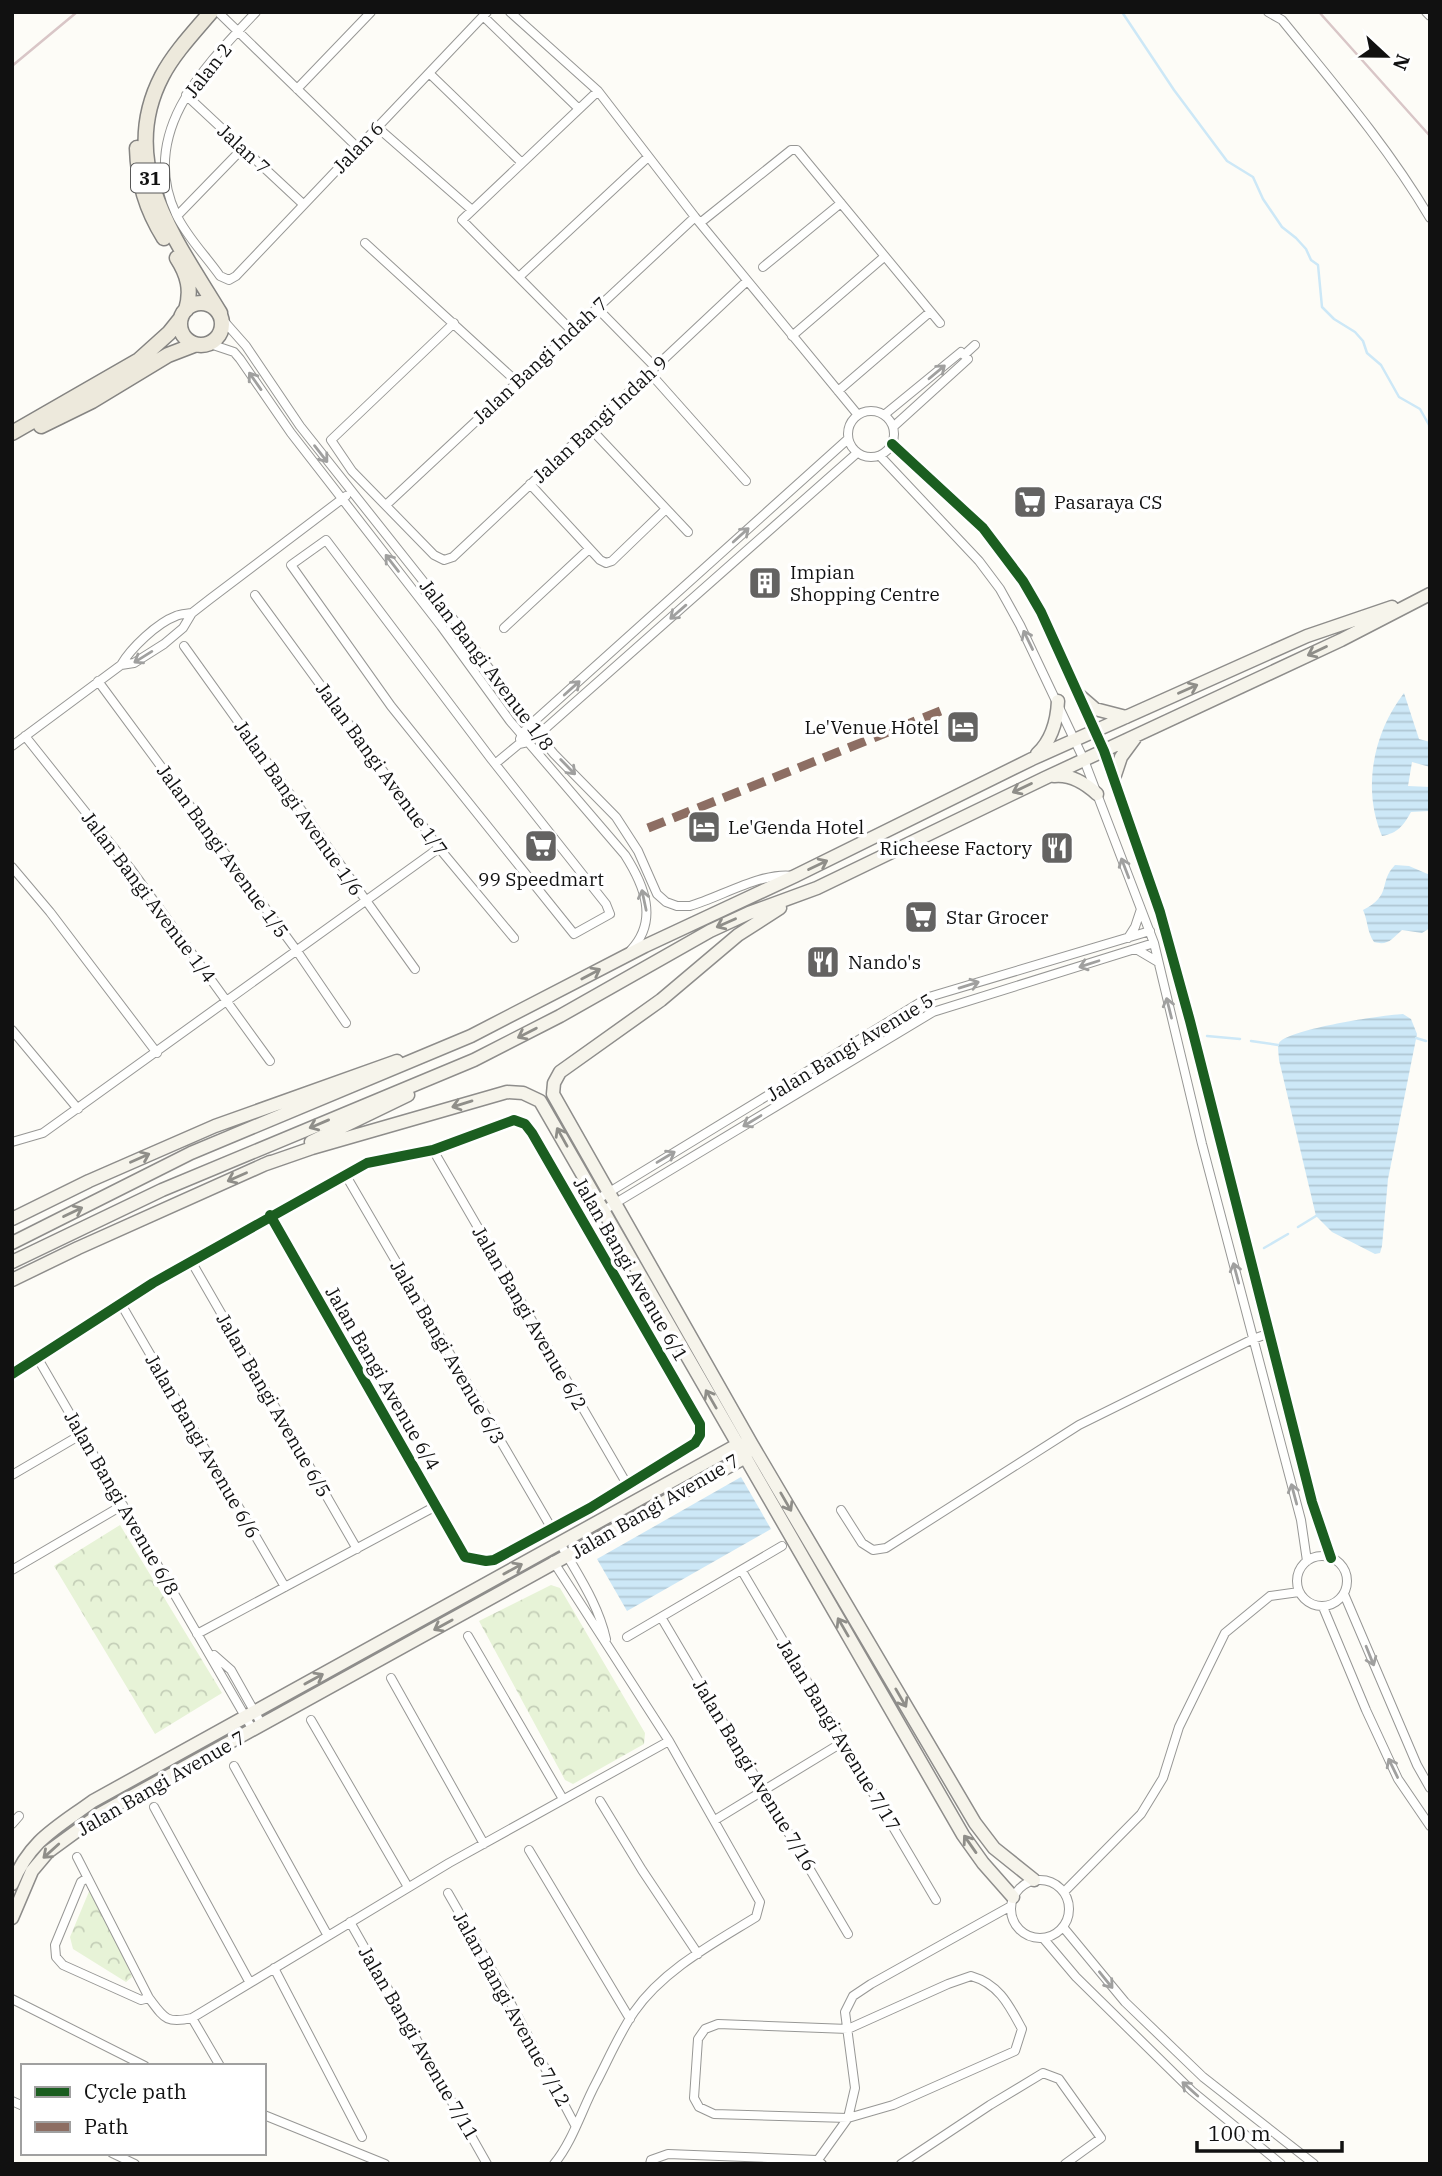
<svg xmlns="http://www.w3.org/2000/svg" width="1442" height="2176" font-family="'IBM Plex Serif',serif">
<style>
.park{fill:url(#park-crowns)}
.water{fill:url(#water-rules)}
.lines{fill:none;stroke-linecap:round;stroke-linejoin:round}
.stream{stroke:#cde8f7;stroke-width:2.5}
.street-casing{stroke:#979795;stroke-width:10}
.secondary-casing{stroke:#8e8d8b;stroke-width:15}
.primary-casing{stroke:#858482;stroke-width:17}
.street{stroke:#fffffe;stroke-width:8}
.secondary{stroke:#f6f4eb;stroke-width:12}
.primary{stroke:#ede9dc;stroke-width:14}
.rail{stroke:#d9c6c7;stroke-width:2.5}
.quiet{stroke:#8d6e63;stroke-width:9;stroke-dasharray:18 9;stroke-linecap:butt}
.cycleway-casing{stroke:#fff;stroke-width:15}
.cycleway{stroke:#1b5e20;stroke-width:10}
.oneway{stroke:#a0a09f}
.oneway2{stroke:#8f8e89}
.labels{text-anchor:middle;dominant-baseline:central;stroke-width:7;stroke-linejoin:round;paint-order:stroke}
.shield{fill:#fff;stroke:#585858;stroke-width:2}
.shield-label{font-size:18px;font-weight:bold;fill:#111}
.street-label{font-size:19px;fill:#111;stroke:#fff}
.poi-label{font-size:19px;fill:#111;stroke:#fff;text-anchor:start}
</style>
<defs>
<pattern id="park-crowns" width="20" height="18" patternUnits="userSpaceOnUse" patternTransform="scale(1.75)"><rect width="20" height="18" fill="#e7f3d7"/><path d="M2 6a3 3 0 1 1 6 0M12 15a3 3 0 1 1 6 0" fill="none" stroke="#c5cfb8"/></pattern>
<pattern id="water-rules" width="6" height="5" patternUnits="userSpaceOnUse" patternTransform="scale(1.75)"><rect width="6" height="5" fill="#cde8f7"/><path d="M0 2.5h6" fill="none" stroke="#afc6d3"/></pattern>
</defs>
<rect width="100%" height="100%" fill="#fdfcf7"/>
<path class="park" d="M120,1525L222,1693L155,1734L54,1566Z
M551,1585L560,1588L645,1733L644,1744L573,1784L565,1780L479,1621Z
M93,1882L132,1977L126,1982L73,1949L70,1937Z"/>
<path class="water" d="M1404,693L1419,739L1430,742V767L1412,762L1408,786L1430,787V811L1411,812C1403,826 1398,833 1382,836C1362,789 1373,733 1404,693Z
M1395,865L1409,866L1430,875V928L1422,933L1402,930C1392,939 1388,946 1374,942C1367,932 1368,921 1363,910C1393,895 1378,882 1395,865Z
M1403,1014L1411,1019L1417,1034L1388,1179L1382,1246L1380,1253L1375,1254L1332,1232L1316,1216L1279,1060C1279,1055 1277,1047 1279,1043C1288,1029 1383,1015 1403,1014Z
M741,1477L771,1529L627,1611L597,1559Z"/>
<g class="lines">
<path class="stream" d="M1122,12L1174,90L1227,161L1253,177L1263,199L1282,227L1296,238L1306,249L1311,260L1318,265L1322,307L1334,319L1355,332L1363,341L1367,353L1381,365L1399,397L1420,409L1429,425L1430,437
M1207,1036L1240,1039
M1416,1038L1426,1041
M1251,1041L1278,1045
M1298,1227L1316,1216
M1264,1248L1288,1234"/>
<defs>
<path id="street" d="M218,12L357,147
M256,12C204,67 138,133 176,214C186,236 206,256 220,276L229,280L236,276L487,12
M510,12L598,91L695,217L858,415
M1268,12L1282,20C1334,84 1388,147 1430,218
M1426,12L1430,16
M483,16L579,109
M429,73L522,163
M297,89L371,12
M186,95L303,204
M377,127L472,210
M177,216L243,148
M700,223L791,150H797L940,323
M365,243L517,382
M763,267L841,203
M519,277L648,157
M597,308L655,367
M223,320L246,346L300,426L454,620L530,725L554,754L616,817L638,851L657,894L666,902L677,906H690C721,897 763,871 794,876
M454,323L331,440L352,471L434,555L444,560L453,557L747,281
M572,331L462,220L598,91
M792,336L884,257
M210,344L234,352L240,359L291,433L441,626L510,721L625,855C644,885 659,920 631,950
M964,355L975,345
M649,372L746,481
M838,391L930,312
M848 434a23 23 0 1 1 46 0a23 23 0 1 1-46 0Z
M884,415L961,352L968,359L893,427
M590,428L688,532
M892,444L983,528L1023,581L1041,612L1104,751L1160,912L1190,1021L1312,1502L1331,1558
M880,456L979,561L1000,589L1020,625L1084,760L1154,943L1202,1144L1301,1520L1307,1561
M530,484L600,560L606,563L612,561L666,509
M386,505L695,217
M326,540L492,760L606,904L610,914L574,934L391,706L291,565Z
M255,595L439,848L514,938
M504,628L589,549
M184,646L415,969
M121,665L134,663L164,644L183,628L192,613L210,599L346,496
M98,681L297,951L346,1023
M25,736L130,868L270,1061
M520,739L522,734L530,725L848,439
M12,746L121,665C131,648 157,623 176,616C180,614 187,614 192,613
M496,763L519,744L528,742L538,735L857,453
M12,867L50,912L157,1053
M1128,938L1135,927L1141,909
M1136,949L1158,962
M12,1030L78,1109
M12,1142L43,1133L439,848
M433,1150L628,1486
M345,1174L552,1529
M598,1199L929,997L1150,931
M604,1210L933,1012L1154,943
M191,1261L357,1549
M121,1304L285,1587
M37,1357L253,1730
M12,1374L153,1283L367,1163L433,1150L514,1120L525,1124L532,1133L700,1424V1435L695,1443L590,1508L494,1560L486,1561L465,1557L270,1215
M12,1475L82,1434
M841,1510L862,1543L873,1550L886,1548L1079,1425L1253,1339L1270,1333
M560,1543C577,1574 598,1603 606,1639
M1297 1581a25 25 0 1 1 50 0a25 25 0 1 1-50 0Z
M553,1561L669,1741L760,1902L756,1917C714,1943 663,1970 634,2012C619,2034 608,2060 596,2083C582,2109 573,2141 554,2164
M12,1570L123,1505
M742,1571L936,1900
M1344,1594L1417,1765L1430,1788
M1323,1607L1366,1710L1398,1779L1430,1826
M661,1617L848,1934
M197,1634L436,1506
M468,1636L563,1799
M627,1637L782,1546
M214,1655L231,1670L262,1725
M391,1678L484,1844
M311,1720L408,1887
M234,1766L328,1936
M600,1801L642,1870L698,1954
M154,1807L250,1983
M715,1820L843,1742
M12,1824L19,1816
M529,1850L630,2019
M77,1857L149,1998C164,2018 166,2024 192,2018L449,1863L669,1741
M87,1878L81,1882L55,1945L56,1957L63,1965L141,2000L149,1998
M1011 1909a29 29 0 1 1 58 0a29 29 0 1 1-58 0Z
M1064,1892L1141,1814L1163,1778L1179,1727L1225,1633L1270,1596L1299,1592
M448,1893L508,1998L575,2125
M350,1922L487,2164
M1063,1927L1125,2002L1203,2077L1314,2164
M1043,1938L1076,1977L1192,2091L1281,2164
M274,1968L362,2137
M971,1976C999,1984 1009,2005 1022,2029L1015,2051L893,2105L848,2118L714,2114L699,2107L694,2098L698,2039L705,2029L718,2024L848,2029L948,1984Z
M12,1999L145,2066
M192,2018L220,2066
M12,2101L23,2106
M264,2115L385,2164
M112,2153L135,2164
M650,2164L651,2160L668,2154L817,2160L822,2164
M815,2164L848,2118L855,2088L845,2012L853,1996L871,1984L1011,1906
M901,2164L990,2105L1043,2073L1059,2079L1101,2138L1065,2164"/>
<path id="secondary" d="M1080,696L1095,709L1126,717
M1037,754C1052,740 1057,722 1058,701
M1054,776C1071,774 1085,783 1097,794
M1114,778L1121,757L1135,738
M780,908L738,935L661,1000L560,1072L554,1083L553,1094L751,1443L975,1823L994,1848L1034,1880
M311,1142L408,1095
M263,1165L312,1148L507,1092L523,1093L540,1101L963,1835L983,1863L1013,1897
M12,1219L89,1181L215,1126L397,1061
M12,1243L191,1153L471,1036L645,946L795,876L1032,759L1307,636L1392,607
M12,1262L162,1190L474,1060L560,1016L710,931L749,913L817,888L1045,778L1341,640L1430,594
M12,1280L78,1248L270,1162
M12,1884C30,1840 56,1828 93,1801L737,1445L744,1444
M12,1918L32,1871L48,1852L100,1814L744,1458L747,1453"/>
<path id="primary" d="M211,12C194,32 174,53 162,76C116,164 176,240 220,313
M137,148C138,182 146,209 164,238
M177,258C188,275 192,290 186,310
M180 324a21 21 0 1 1 42 0a21 21 0 1 1-42 0Z
M41,426L92,401L168,355L194,345
M12,433L139,360L169,333L181,318"/>
</defs>
<use href="#street" class="street-casing"/>
<use href="#secondary" class="secondary-casing"/>
<use href="#primary" class="primary-casing"/>
<use href="#street" class="street"/>
<use href="#secondary" class="secondary"/>
<use href="#primary" class="primary"/>
<path class="rail" d="M1319,12L1430,136
M12,66L77,12"/>
<path class="quiet" d="M648,828L948,708"/>
<defs>
<path id="cycleway" d="M892,444L983,528L1023,581L1041,612L1104,751L1160,912L1190,1021L1312,1502L1331,1558
M12,1374L153,1283L367,1163L433,1150L514,1120L525,1124L532,1133L700,1424V1435L695,1443L590,1508L494,1560L486,1561L465,1557L270,1215"/>
</defs>
<use href="#cycleway" class="cycleway-casing"/>
<use href="#cycleway" class="cycleway"/>
</g>
<defs><path id="oneway-shaft" d="M-6 0H5M1.5-3L5.5 0L1.5 3" fill="none" stroke-width="1.6" stroke-linecap="round" stroke-linejoin="round" transform="scale(1.75)"/></defs>
<g class="oneway">
<use href="#oneway-shaft" transform="translate(937 372) rotate(-40)"/>
<use href="#oneway-shaft" transform="translate(255 381) rotate(-125)"/>
<use href="#oneway-shaft" transform="translate(321 454) rotate(52)"/>
<use href="#oneway-shaft" transform="translate(741 535) rotate(-42)"/>
<use href="#oneway-shaft" transform="translate(392 563) rotate(-128)"/>
<use href="#oneway-shaft" transform="translate(678 612) rotate(139)"/>
<use href="#oneway-shaft" transform="translate(1028 640) rotate(-116)"/>
<use href="#oneway-shaft" transform="translate(143 657) rotate(148)"/>
<use href="#oneway-shaft" transform="translate(572 688) rotate(-42)"/>
<use href="#oneway-shaft" transform="translate(568 767) rotate(46)"/>
<use href="#oneway-shaft" transform="translate(1125 868) rotate(-111)"/>
<use href="#oneway-shaft" transform="translate(644 900) rotate(-102)"/>
<use href="#oneway-shaft" transform="translate(1089 964) rotate(162)"/>
<use href="#oneway-shaft" transform="translate(969 985) rotate(-17)"/>
<use href="#oneway-shaft" transform="translate(1169 1008) rotate(-104)"/>
<use href="#oneway-shaft" transform="translate(752 1121) rotate(149)"/>
<use href="#oneway-shaft" transform="translate(666 1157) rotate(-31)"/>
<use href="#oneway-shaft" transform="translate(1236 1273) rotate(-105)"/>
<use href="#oneway-shaft" transform="translate(1294 1494) rotate(-105)"/>
<use href="#oneway-shaft" transform="translate(1370 1656) rotate(68)"/>
<use href="#oneway-shaft" transform="translate(1393 1768) rotate(-116)"/>
<use href="#oneway-shaft" transform="translate(1106 1980) rotate(51)"/>
<use href="#oneway-shaft" transform="translate(1190 2089) rotate(-138)"/>
</g>
<g class="oneway2">
<use href="#oneway-shaft" transform="translate(1317 651) rotate(155)"/>
<use href="#oneway-shaft" transform="translate(1188 689) rotate(-24)"/>
<use href="#oneway-shaft" transform="translate(1022 788) rotate(154)"/>
<use href="#oneway-shaft" transform="translate(818 865) rotate(-26)"/>
<use href="#oneway-shaft" transform="translate(726 923) rotate(156)"/>
<use href="#oneway-shaft" transform="translate(591 974) rotate(-28)"/>
<use href="#oneway-shaft" transform="translate(527 1033) rotate(153)"/>
<use href="#oneway-shaft" transform="translate(462 1104) rotate(163)"/>
<use href="#oneway-shaft" transform="translate(319 1124) rotate(157)"/>
<use href="#oneway-shaft" transform="translate(562 1137) rotate(-119)"/>
<use href="#oneway-shaft" transform="translate(140 1158) rotate(-24)"/>
<use href="#oneway-shaft" transform="translate(237 1177) rotate(156)"/>
<use href="#oneway-shaft" transform="translate(73 1212) rotate(-26)"/>
<use href="#oneway-shaft" transform="translate(711 1399) rotate(-120)"/>
<use href="#oneway-shaft" transform="translate(786 1502) rotate(60)"/>
<use href="#oneway-shaft" transform="translate(513 1569) rotate(-29)"/>
<use href="#oneway-shaft" transform="translate(443 1625) rotate(151)"/>
<use href="#oneway-shaft" transform="translate(843 1627) rotate(-120)"/>
<use href="#oneway-shaft" transform="translate(314 1679) rotate(-29)"/>
<use href="#oneway-shaft" transform="translate(901 1698) rotate(60)"/>
<use href="#oneway-shaft" transform="translate(970 1844) rotate(-125)"/>
<use href="#oneway-shaft" transform="translate(51 1851) rotate(138)"/>
</g>
<defs>
<symbol id="supermarket-square" viewBox="-11 -11 22 22"><rect x="-9" y="-9" width="18" height="18" rx="4" fill="#646362" stroke="#fff"/><path d="M-6-5.5h2.5l.6 2H6L4.5 2H-2.5L-4.4-4H-6ZM-1.5 3.2a1.3 1.3 0 1 0 .1 0ZM3 3.2a1.3 1.3 0 1 0 .1 0Z" fill="#fff"/></symbol>
<symbol id="building-square" viewBox="-11 -11 22 22"><rect x="-9" y="-9" width="18" height="18" rx="4" fill="#646362" stroke="#fff"/><path d="M-4-6H4V6H1V3H-1V6H-4ZM-2.5-4.3h1.7v1.8h-1.7ZM.8-4.3h1.7v1.8H.8ZM-2.5-1h1.7V.8h-1.7ZM.8-1h1.7V.8H.8Z" fill="#fff"/></symbol>
<symbol id="hotel-square" viewBox="-11 -11 22 22"><rect x="-9" y="-9" width="18" height="18" rx="4" fill="#646362" stroke="#fff"/><path d="M-6-4.5h1.5V1H6V5H4.5V3h-9V5H-6ZM-4 0a1.8 1.8 0 1 1 3.6 0ZM.5 0V-2.5h3Q6-2.5 6 0Z" fill="#fff"/></symbol>
<symbol id="restaurant-square" viewBox="-11 -11 22 22"><rect x="-9" y="-9" width="18" height="18" rx="4" fill="#646362" stroke="#fff"/><path d="M-5-6h1v4h1v-4h1v4h1v-4h1v5L-1.5 .5V6h-2V.5L-5-1ZM5-6V6H3V1.5H1.5Q1.5-4 5-6Z" fill="#fff"/></symbol>
</defs>
<g fill-rule="evenodd">
<use href="#supermarket-square" x="1011" y="483" width="38" height="38"/>
<use href="#building-square" x="746" y="564" width="38" height="38"/>
<use href="#hotel-square" x="944" y="708" width="38" height="38"/>
<use href="#hotel-square" x="685" y="808" width="38" height="38"/>
<use href="#supermarket-square" x="522" y="827" width="38" height="38"/>
<use href="#restaurant-square" x="1038" y="829" width="38" height="38"/>
<use href="#supermarket-square" x="902" y="898" width="38" height="38"/>
<use href="#restaurant-square" x="804" y="943" width="38" height="38"/>
</g>
<g class="labels">
<rect class="shield" x="131" y="163.5" width="38" height="29" rx="5"/>
<g class="shield-label">
<text x="150" y="178">31</text>
</g>
<g class="street-label">
<text transform="translate(208 70) rotate(-52)">Jalan 2</text>
<text transform="translate(358 147) rotate(-46)">Jalan 6</text>
<text transform="translate(244 149) rotate(43)">Jalan 7</text>
<text transform="translate(540 360) rotate(-43)">Jalan Bangi Indah 7</text>
<text transform="translate(600 419) rotate(-43)">Jalan Bangi Indah 9</text>
<text transform="translate(487 665) rotate(53)">Jalan Bangi Avenue 1/8</text>
<text transform="translate(382 769) rotate(54)">Jalan Bangi Avenue 1/7</text>
<text transform="translate(299 808) rotate(55)">Jalan Bangi Avenue 1/6</text>
<text transform="translate(223 851) rotate(54)">Jalan Bangi Avenue 1/5</text>
<text transform="translate(149 897) rotate(53)">Jalan Bangi Avenue 1/4</text>
<text transform="translate(850 1047) rotate(-31)">Jalan Bangi Avenue 5</text>
<text transform="translate(631 1269) rotate(60)">Jalan Bangi Avenue 6/1</text>
<text transform="translate(530 1318) rotate(60)">Jalan Bangi Avenue 6/2</text>
<text transform="translate(448 1352) rotate(60)">Jalan Bangi Avenue 6/3</text>
<text transform="translate(383 1378) rotate(60)">Jalan Bangi Avenue 6/4</text>
<text transform="translate(274 1405) rotate(60)">Jalan Bangi Avenue 6/5</text>
<text transform="translate(203 1446) rotate(60)">Jalan Bangi Avenue 6/6</text>
<text transform="translate(122 1503) rotate(60)">Jalan Bangi Avenue 6/8</text>
<text transform="translate(655 1506) rotate(-30)">Jalan Bangi Avenue 7</text>
<text transform="translate(839 1735) rotate(59)">Jalan Bangi Avenue 7/17</text>
<text transform="translate(755 1775) rotate(59)">Jalan Bangi Avenue 7/16</text>
<text transform="translate(161 1783) rotate(-30)">Jalan Bangi Avenue 7</text>
<text transform="translate(512 2009) rotate(61)">Jalan Bangi Avenue 7/12</text>
<text transform="translate(419 2043) rotate(60)">Jalan Bangi Avenue 7/11</text>
</g>
<g class="poi-label">
<text x="1054" y="502">Pasaraya CS</text>
<text x="790" y="572">Impian<tspan x="790" dy="22">Shopping Centre</tspan></text>
<text x="939" y="727" text-anchor="end">Le'Venue Hotel</text>
<text x="728" y="827">Le'Genda Hotel</text>
<text x="1032" y="848" text-anchor="end">Richeese Factory</text>
<text x="541" y="879" text-anchor="middle">99 Speedmart</text>
<text x="946" y="917">Star Grocer</text>
<text x="848" y="962">Nando's</text>
</g>
</g>
<rect width="1442" height="2176" fill="none" stroke="#111111" stroke-width="28"/>
<rect x="21" y="2064" width="245" height="91" fill="#ffffff" stroke="#a0a0a0" stroke-width="2"/>
<rect x="35" y="2087" width="35" height="10" fill="#1b5e20" stroke="#a0a0a0" stroke-width="2"/>
<text x="84" y="2099" font-size="21" fill="#111111">Cycle path</text>
<rect x="35" y="2122" width="35" height="10" fill="#8d6e63" stroke="#a0a0a0" stroke-width="2"/>
<text x="84" y="2134" font-size="21" fill="#111111">Path</text>
<g transform="translate(1386 56) rotate(112)" stroke="#ffffff" stroke-width="5" paint-order="stroke">
<path d="M0-5L12 26L0 18L-12 26Z" fill="#111111"/>
<text y="-10" font-size="19" font-weight="bold" text-anchor="middle" fill="#111111">N</text>
</g>
<path d="M1197 2141v10h145v-10" fill="none" stroke="#111111" stroke-width="3.5"/>
<text x="1208" y="2141" font-size="21" fill="#111111" stroke="#ffffff" stroke-width="5" paint-order="stroke">100 m</text>
</svg>
